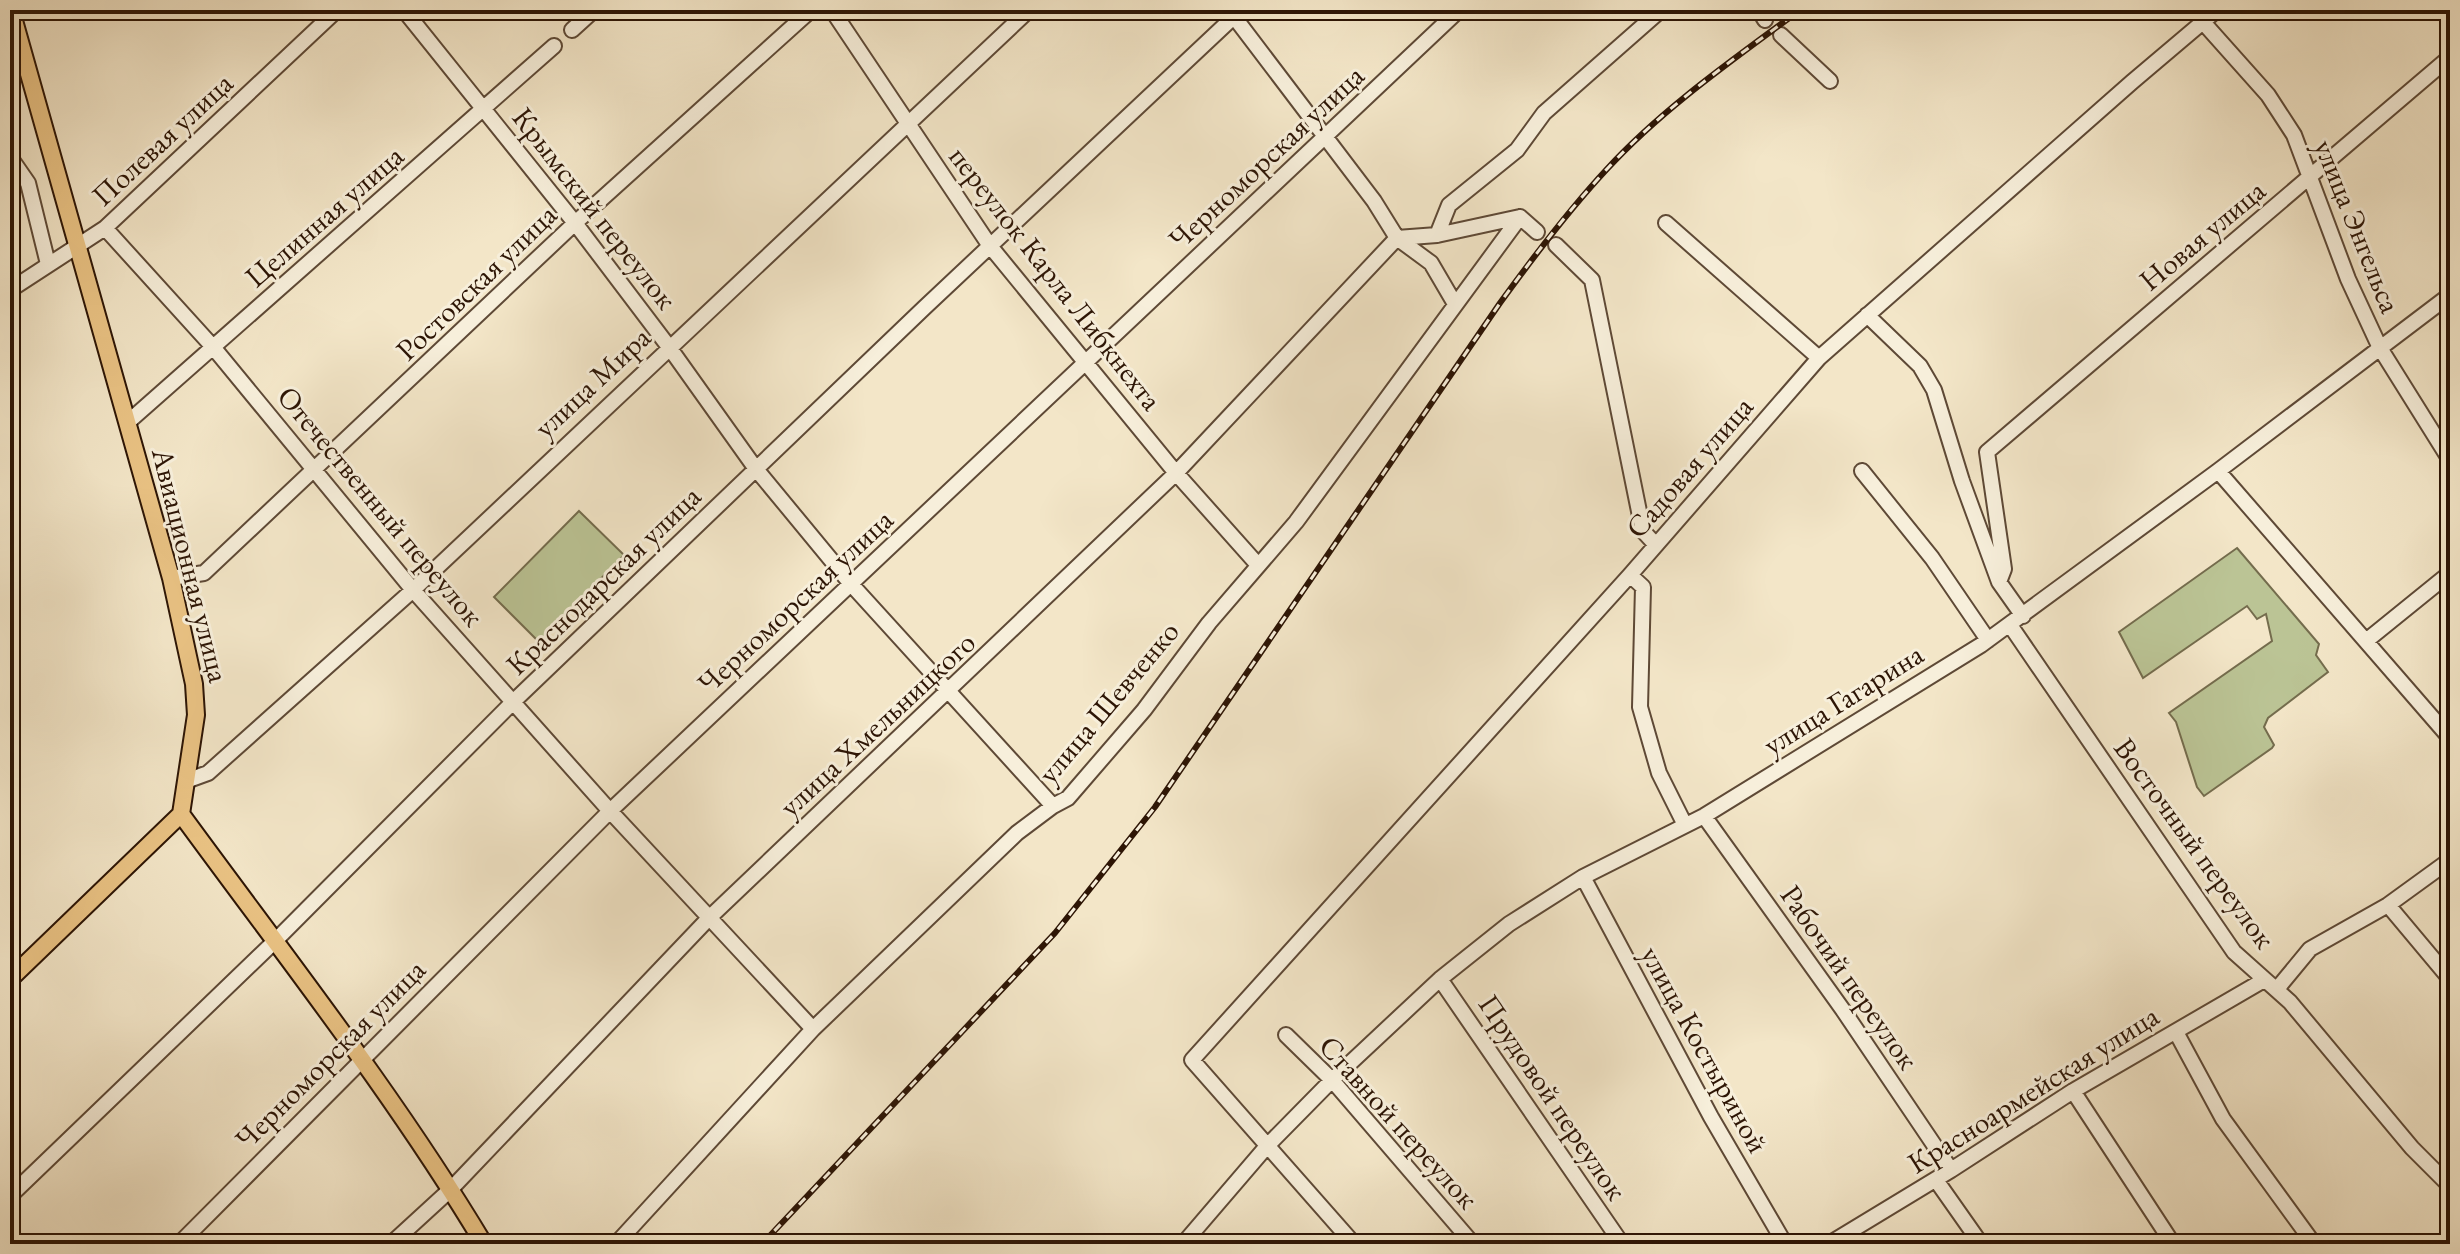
<svg xmlns="http://www.w3.org/2000/svg" width="2460" height="1254" font-family="'EB Garamond',serif">
<style>
.green{fill:#bbc495;stroke:#746c4d;stroke-width:2}
.lines{fill:none;stroke-linecap:round;stroke-linejoin:round}
.minor-casing{stroke:#5e4936;stroke-width:18}
.major-casing{stroke:#2d1505;stroke-width:20}
.minor{stroke:#f7efdb;stroke-width:14}
.major{stroke:#eac384;stroke-width:16}
.rail-casing{stroke:#2d1505;stroke-width:6}
.rail{stroke:#f7efdb;stroke-width:3;stroke-dasharray:9;stroke-linecap:butt}
.labels{text-anchor:middle;dominant-baseline:central;stroke-width:6;stroke-linejoin:round;paint-order:stroke}
.street-label{font-size:30px;fill:#2d1505;stroke:#f7efdb}
</style>
<rect width="100%" height="100%" fill="#f3e6c8"/>
<filter id="stains"><feTurbulence type="fractalNoise" baseFrequency=".0025" numOctaves="4"/><feColorMatrix values="0 0 0 0 .2 0 0 0 0 .09 0 0 0 0 .02 0 0 0 .5 -.17"/></filter>
<radialGradient id="worn" r=".72"><stop offset=".6" stop-color="#630" stop-opacity="0"/><stop offset="1" stop-color="#630" stop-opacity=".3"/></radialGradient>
<path class="green" d="M579,511L624,555L539,642L494,597Z
M2237,548L2319,644L2316,655L2328,672L2268,718L2264,727L2274,745L2272,748L2204,796L2197,787L2176,722L2169,713L2272,641L2266,614L2257,619L2247,606L2143,678L2119,632Z"/>
<g class="lines">
<defs>
<path id="minor" d="M404,10L575,223L669,347L756,469L851,584L1053,806
M832,10L990,246L1176,473L1258,565
M1229,10L1374,201L1397,238L1431,263L1455,304
M1759,10L1765,20
M2202,21L2268,95L2294,135L2348,279L2380,348L2450,460
M572,30L594,10
M1781,35L1830,81
M10,157L28,183L48,264
M1666,223L1819,358
M105,228L213,347L413,590L610,811L813,1029
M1437,235L1449,205L1517,150L1544,113L1661,10
M1556,245L1592,280L1643,531L1655,544
M10,290L105,228L337,10
M1867,315L1920,366L1934,390L1962,481L1999,582L2023,616
M127,423L554,46
M1862,471L1932,558L1988,640
M2218,471L2450,738
M1630,575L1643,587L1640,707L1659,773L1685,825
M171,578L204,573L575,223L811,10
M1999,582L2004,569L1987,452L2450,57
M2010,625L2234,952L2290,1002L2412,1148L2450,1186
M2366,641L2450,573
M186,781L208,773L413,590L1029,10
M1704,816L1843,1010L1951,1170
M1583,877L1711,1117L1785,1244
M2388,905L2450,979
M1440,979L1622,1244
M2277,989L2310,949L2388,905L2450,860
M2176,1032L2223,1119L2314,1244
M1286,1035L1332,1080L1473,1244
M2073,1091L2173,1244
M1936,1180L1981,1244
M10,1196L274,942L514,701L924,308L1241,10
M179,1244L610,811L1459,10
M391,1244L451,1189L709,918L1176,473L1397,238L1437,235L1520,217L1537,232
M616,1244L813,1029L1017,833L1053,806L1068,798L1144,710L1209,623L1296,522L1520,217
M1183,1244L1267,1146L1332,1080L1440,979L1509,924L1583,877L1704,816L1981,645L2218,471L2450,295
M1354,1244L1192,1060L1630,575L1819,358L2132,82L2217,10
M1829,1244L1951,1170L2073,1091L2264,980"/>
<path id="major" d="M11,10L171,578L194,684L196,715L181,814C284,955 394,1094 484,1244
M10,979L181,814"/>
</defs>
<use href="#minor" class="minor-casing"/>
<use href="#major" class="major-casing"/>
<use href="#minor" class="minor"/>
<use href="#major" class="major"/>
<defs>
<path id="rail" d="M762,1244L1055,933L1155,807L1500,303C1534,256 1568,211 1607,169C1663,108 1734,59 1800,10"/>
</defs>
<use href="#rail" class="rail-casing"/>
<use href="#rail" class="rail"/>
</g>
<g class="labels">
<g class="street-label">
<text transform="translate(162 139) rotate(-43)">Полевая улица</text>
<text transform="translate(1266 157) rotate(-43)">Черноморская улица</text>
<text transform="translate(595 208) rotate(52)">Крымский переулок</text>
<text transform="translate(324 216) rotate(-41)">Целинная улица</text>
<text transform="translate(2358 226) rotate(68)">улица Энгельса</text>
<text transform="translate(2202 235) rotate(-40)">Новая улица</text>
<text transform="translate(1056 278) rotate(52)">переулок Карла Либкнехта</text>
<text transform="translate(476 282) rotate(-44)">Ростовская улица</text>
<text transform="translate(592 382) rotate(-43)">улица Мира</text>
<text transform="translate(1689 467) rotate(-49)">Садовая улица</text>
<text transform="translate(381 506) rotate(50)">Отечественный переулок</text>
<text transform="translate(191 565) rotate(76)">Авиационная улица</text>
<text transform="translate(603 580) rotate(-44)">Краснодарская улица</text>
<text transform="translate(795 601) rotate(-43)">Черноморская улица</text>
<text transform="translate(1843 699) rotate(-32)">улица Гагарина</text>
<text transform="translate(1108 702) rotate(-50)">улица Шевченко</text>
<text transform="translate(877 724) rotate(-43)">улица Хмельницкого</text>
<text transform="translate(2195 843) rotate(54)">Восточный переулок</text>
<text transform="translate(1850 977) rotate(55)">Рабочий переулок</text>
<text transform="translate(1705 1049) rotate(61)">улица Костыриной</text>
<text transform="translate(330 1054) rotate(-45)">Черноморская улица</text>
<text transform="translate(2033 1089) rotate(-32)">Красноармейская улица</text>
<text transform="translate(1553 1097) rotate(56)">Прудовой переулок</text>
<text transform="translate(1399 1122) rotate(48)">Ставной переулок</text>
</g>
</g>
<rect width="2460" height="1254" fill="none" stroke="#f3e6c8" stroke-width="40"/>
<rect x="12" y="12" width="2436" height="1230" fill="none" stroke="#2d1505" stroke-width="4"/>
<rect x="20" y="20" width="2420" height="1214" fill="none" stroke="#2d1505" stroke-width="2"/>
<rect width="100%" height="100%" filter="url(#stains)"/>
<rect width="100%" height="100%" fill="url(#worn)"/>
</svg>
